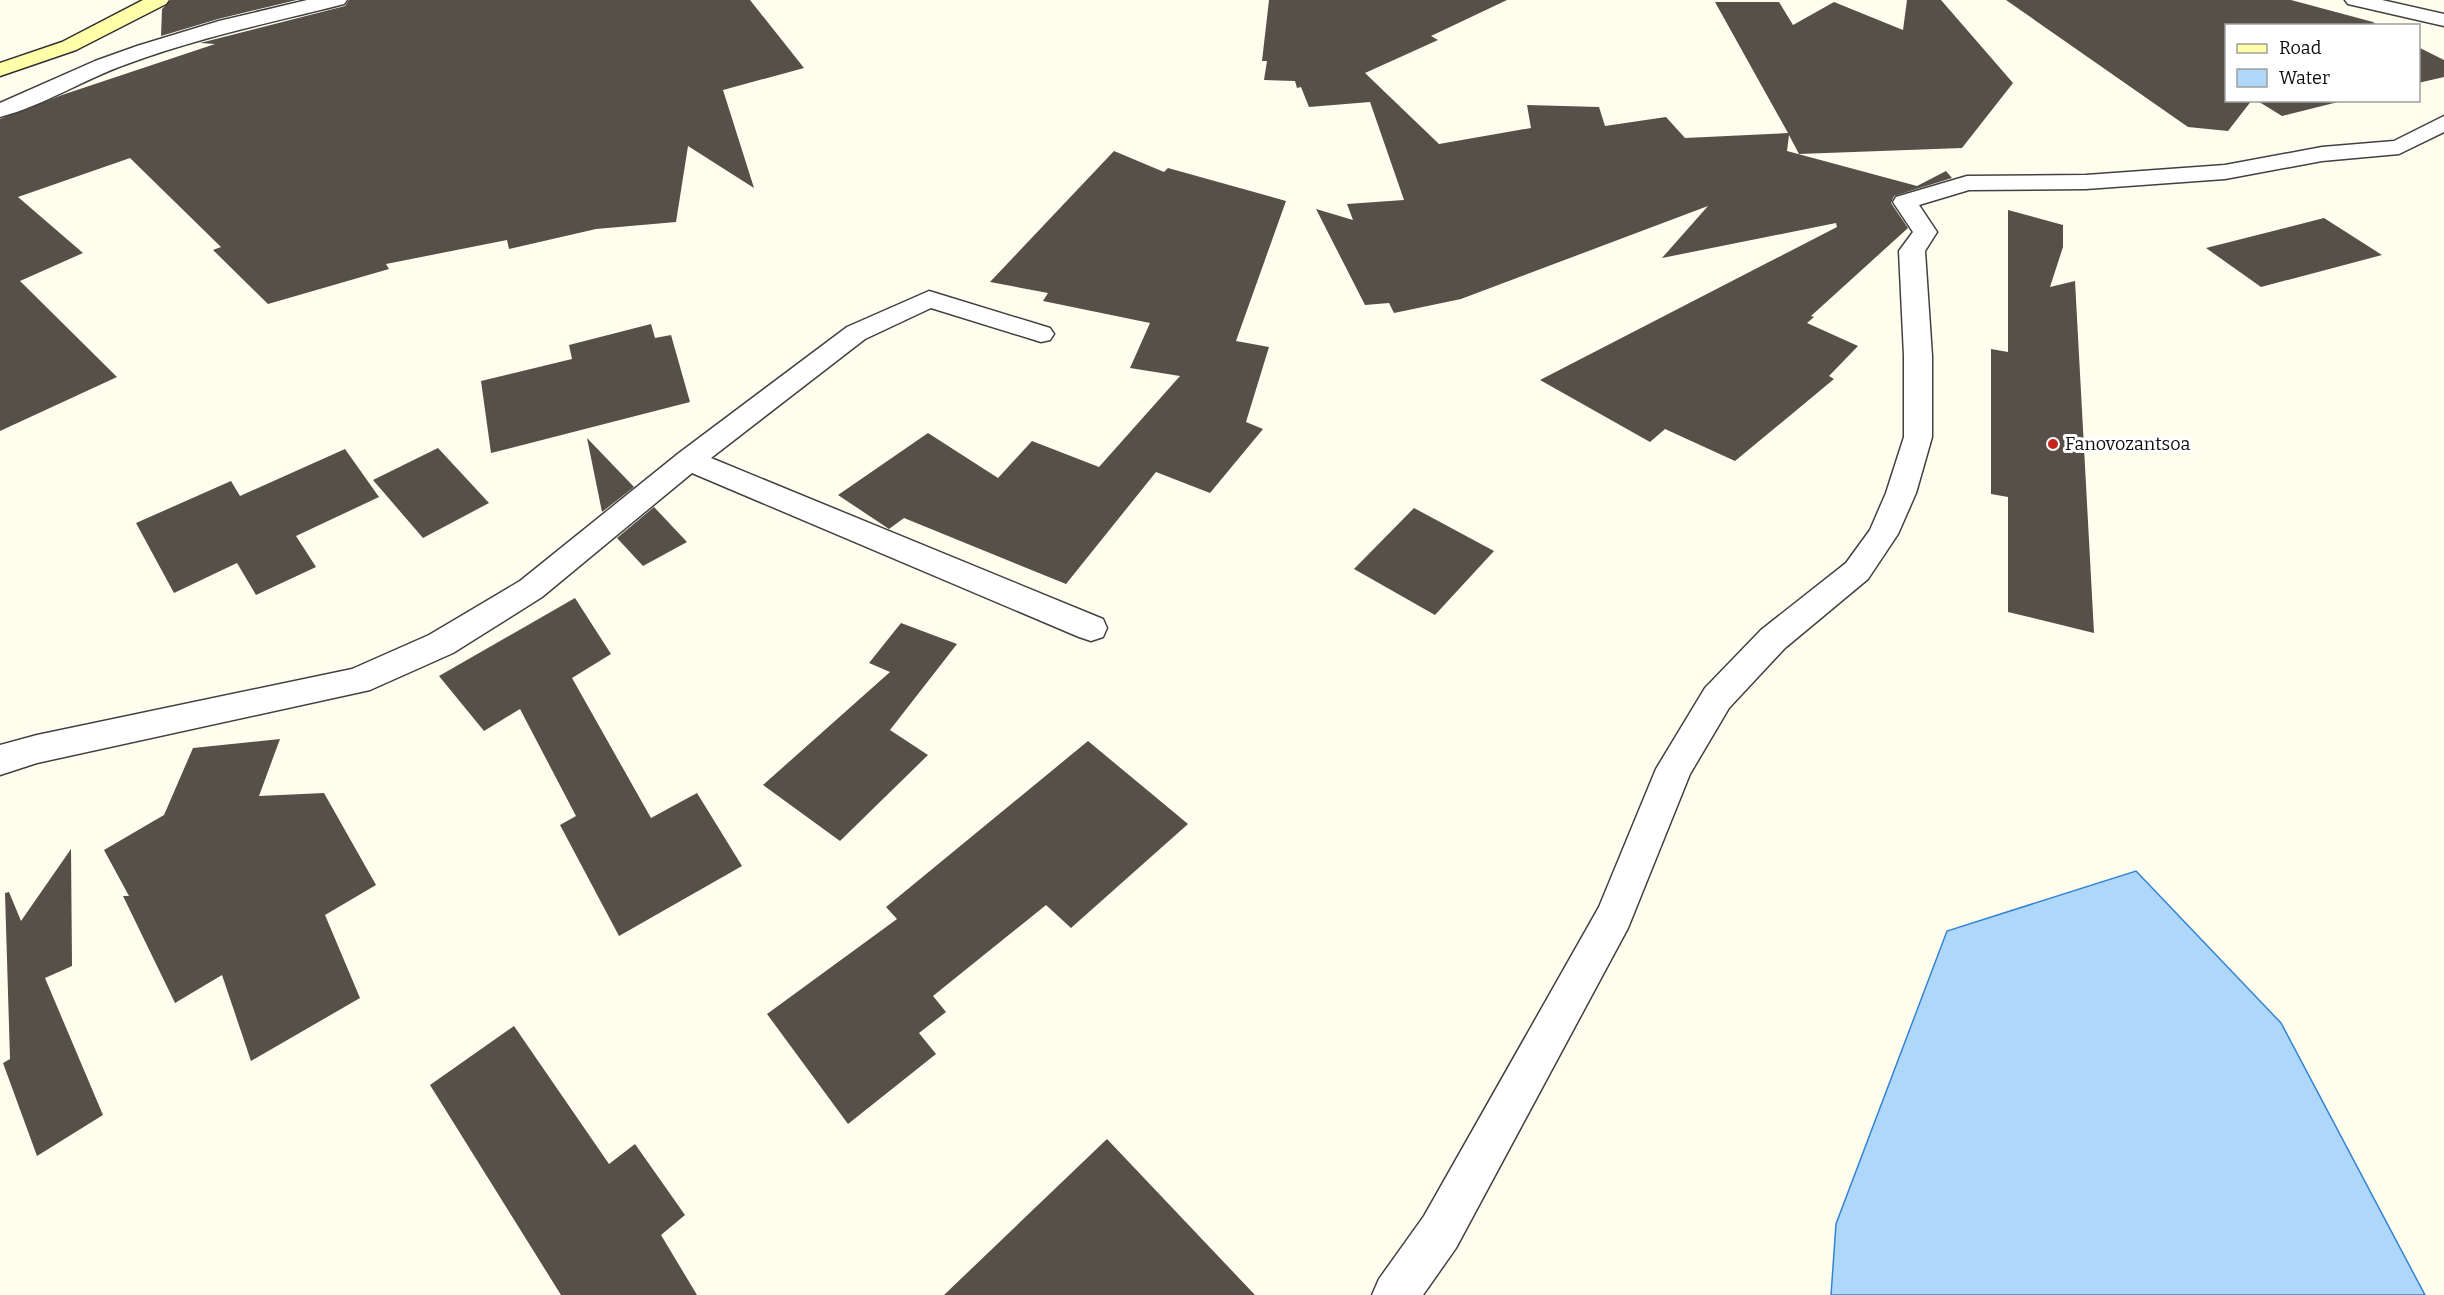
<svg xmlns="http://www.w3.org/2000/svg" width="2444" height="1295" font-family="Bitter,serif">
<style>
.water{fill:#afd7fa;stroke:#3284d6;stroke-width:1.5}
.building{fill:#575049}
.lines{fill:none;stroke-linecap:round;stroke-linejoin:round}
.minor-casing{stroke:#414141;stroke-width:3}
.secondary-casing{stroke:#303030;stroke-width:3}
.minor{fill:#fff;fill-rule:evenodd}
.secondary{fill:#fffea9;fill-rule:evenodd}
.poi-dot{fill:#c7261c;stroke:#fff;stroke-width:2}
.labels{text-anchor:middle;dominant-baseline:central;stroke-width:6;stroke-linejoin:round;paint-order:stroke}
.poi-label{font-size:18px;fill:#0e0e0e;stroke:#fff;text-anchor:start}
</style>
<rect width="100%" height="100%" fill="#fffdee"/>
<path class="water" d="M2136,871L2281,1023L2425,1295H1831L1836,1224L1947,931Z"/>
<path class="building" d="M171,0H297L218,19L161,36L162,9Z
M349,0H750L804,68L723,90L754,188L688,146L676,222L596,229L509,249L507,240L386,264L389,269L268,304L213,250L221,247L130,158L18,197L83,253L20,281L117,377L0,431V119L62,95L215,44L200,43L345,6Z
M1269,0H1507L1431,36L1438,40L1365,73L1439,144L1531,128L1527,105L1599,107L1605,126L1666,117L1685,138L1788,133L1715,2H1779L1793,25L1834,2L1903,30L1907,0H1941L2013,83L1962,148L1799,154L1789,135L1787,151L1917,186L1946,171L1952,178L1894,196L1891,203L1908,228L1811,316L1814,317L1807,323L1858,346L1829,376L1834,379L1735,461L1665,429L1650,442L1540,380L1837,227L1836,223L1662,258L1708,206L1461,299L1394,313L1389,303L1365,305L1316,209L1353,220L1347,204L1404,200L1370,102L1309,107L1301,87L1297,88L1295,81L1264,80L1267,61H1262Z
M2006,0H2291L2373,22L2378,26H2226V100H2252L2228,131L2188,127Z
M2418,47L2444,60V77L2418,83Z
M2256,100H2346L2282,116Z
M1114,151L1164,172L1168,168L1286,201L1236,341L1269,347L1246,422L1263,429L1210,493L1156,472L1066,584L904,518L889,529L838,495L928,433L998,478L1032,441L1099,467L1180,376L1130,368L1150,323L1043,301L1048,293L990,282Z
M2008,210L2063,225V247L2050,287L2075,281L2094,633L2008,612V497L1991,494V349L2008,352Z
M2324,218L2382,255L2261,287L2206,248Z
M651,324L655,338L671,335L690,402L491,453L481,381L572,359L569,345Z
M587,438L634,487L602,512Z
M438,448L489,503L423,538L373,480Z
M345,449L379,497L296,536L316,567L256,595L237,563L174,593L136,523L231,481L240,496Z
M654,507L687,542L643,566L617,538Z
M1414,508L1494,551L1435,615L1354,569Z
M575,598L611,654L572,678L651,818L697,793L742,866L619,936L560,825L576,816L520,709L484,731L439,676Z
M901,623L957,644L890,730L928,755L840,841L763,785L890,672L869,663Z
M280,739L259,796L324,793L376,885L325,915L360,998L251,1061L222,975L175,1003L123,896H129L104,850L164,815L193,748Z
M1088,741L1188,824L1071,928L1046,905L933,996L946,1012L919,1033L936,1054L848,1124L767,1014L897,919L886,907Z
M71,849L72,966L45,978L103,1115L37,1156L3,1063L10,1059L5,893L9,892L21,921Z
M514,1026L609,1164L635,1144L685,1215L661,1235L697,1295H561L430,1085Z
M1107,1139L1255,1295H944Z"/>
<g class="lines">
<defs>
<path id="minor" d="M307,0H347L344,4C270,23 199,37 127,64C84,79 45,105 0,117V103L95,61L137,46L219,21Z
M2345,0H2382L2444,14V26L2348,4Z
M2444,116V132L2399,154L2322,161L2225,179L2086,189L1969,190L1919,205L1937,232L1925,251L1932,356V437L1916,493L1898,534L1868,579L1785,648L1729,708L1690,774L1628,928L1456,1248L1423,1295H1372L1379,1279L1424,1216L1599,907L1656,769L1705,688L1761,630L1846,563L1870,530L1886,493L1904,437V356L1899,251L1913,232L1893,202L1896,197L1967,176L2086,175L2225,165L2322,147L2394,141Z
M929,291L1050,328L1054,334L1050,340L1041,342L931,308L865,339L711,458L1103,619L1107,628L1103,637L1091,641L1079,637L692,473L542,597L453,653L370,690L37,763L0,775V745L37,735L352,669L429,635L520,581L679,453L847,327Z"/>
<path id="secondary" d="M143,0H169L166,4L76,50L0,76V63L62,42Z"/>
</defs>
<use href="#minor" class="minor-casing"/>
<use href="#secondary" class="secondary-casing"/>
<use href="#minor" class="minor"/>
<use href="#secondary" class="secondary"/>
</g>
<circle class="poi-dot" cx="2053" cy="444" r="6"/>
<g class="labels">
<g class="poi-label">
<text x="2065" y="444">Fanovozantsoa</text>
</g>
</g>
<rect x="2225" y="24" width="195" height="78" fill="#ffffff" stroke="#9f9f9f" stroke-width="1.5"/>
<rect x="2237" y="44" width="30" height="9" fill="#fffea9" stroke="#9f9f9f" stroke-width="1.5"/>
<text x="2279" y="54" font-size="18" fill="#0e0e0e">Road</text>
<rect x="2237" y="69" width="30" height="18" fill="#afd7fa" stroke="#9f9f9f" stroke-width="1.5"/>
<text x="2279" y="84" font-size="18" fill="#0e0e0e">Water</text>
</svg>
